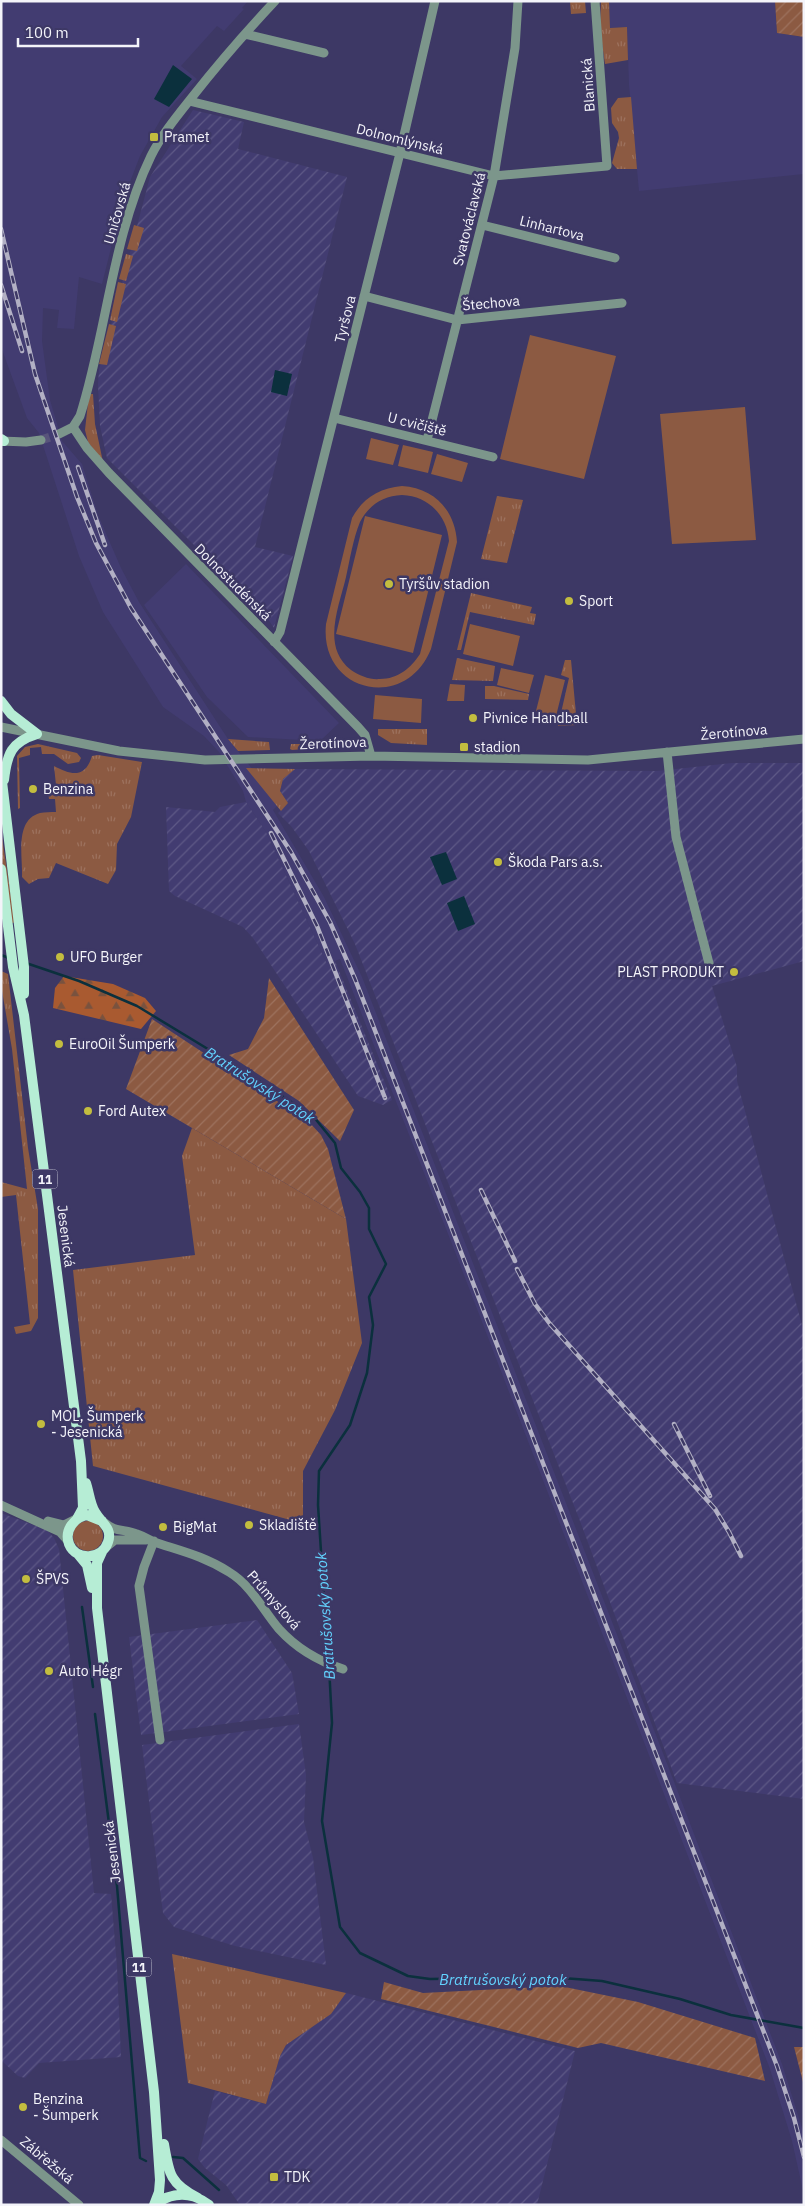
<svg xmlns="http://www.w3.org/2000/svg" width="805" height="2206" font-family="'IBM Plex Sans',sans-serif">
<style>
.built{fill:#423c71}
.industrial{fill:url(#industrial-furrows)}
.grass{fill:url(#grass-tufts)}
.forest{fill:url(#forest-firs)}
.park{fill:#8c5a42;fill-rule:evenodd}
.garden{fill:url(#garden-furrows)}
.water{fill:#0b303d}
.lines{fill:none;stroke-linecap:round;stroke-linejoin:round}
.stream{stroke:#0b303d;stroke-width:2.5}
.minor-tunnel{stroke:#58547b;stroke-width:9;stroke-dasharray:9 4.5;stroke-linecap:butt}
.minor{stroke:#7c968b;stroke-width:9}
.major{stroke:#b6edd5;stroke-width:10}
.rail-casing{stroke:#b2b0c4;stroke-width:4.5}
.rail{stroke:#3d3865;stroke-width:2.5;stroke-dasharray:8;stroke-linecap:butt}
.poi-dot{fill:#c3bd3f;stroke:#3d3865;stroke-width:2}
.labels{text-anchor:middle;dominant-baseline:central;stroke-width:5;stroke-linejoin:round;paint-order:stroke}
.shield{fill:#3d3865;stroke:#bdbccd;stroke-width:1}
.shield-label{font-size:12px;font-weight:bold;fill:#f4f4fa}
.street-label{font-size:14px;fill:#f4f4fa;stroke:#3d3865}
.poi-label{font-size:14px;fill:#f4f4fa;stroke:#3d3865;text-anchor:start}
.water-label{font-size:15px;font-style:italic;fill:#62d2fe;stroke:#3d3865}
</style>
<defs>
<pattern id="industrial-furrows" width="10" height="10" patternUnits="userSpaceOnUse" patternTransform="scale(1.25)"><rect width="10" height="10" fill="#423c71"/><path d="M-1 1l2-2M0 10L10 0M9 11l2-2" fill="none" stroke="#5e5986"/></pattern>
<pattern id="grass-tufts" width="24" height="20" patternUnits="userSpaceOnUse" patternTransform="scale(1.25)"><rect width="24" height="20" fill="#8c5a42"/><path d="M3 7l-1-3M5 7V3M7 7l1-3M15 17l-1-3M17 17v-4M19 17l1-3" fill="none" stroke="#9d725e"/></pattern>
<pattern id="forest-firs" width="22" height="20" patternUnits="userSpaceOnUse" patternTransform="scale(1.25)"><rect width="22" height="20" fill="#a95a30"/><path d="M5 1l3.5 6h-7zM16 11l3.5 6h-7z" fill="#79523e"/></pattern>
<pattern id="garden-furrows" width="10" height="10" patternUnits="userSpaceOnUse" patternTransform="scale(1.25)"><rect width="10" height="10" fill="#8c5a42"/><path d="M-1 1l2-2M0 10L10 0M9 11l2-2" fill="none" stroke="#9d725e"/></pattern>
</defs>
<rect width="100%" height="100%" fill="#3d3865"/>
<path class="built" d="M1,1H248L242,8L244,9L224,31L217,26L181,66L197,79L162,117L140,156L123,200L102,284L79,277L74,329L57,328L59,310L43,308L42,341L50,400L62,441L82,464L98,515L121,568L139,602L228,739L280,803L273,810L324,897L362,977L673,1779L782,2064L804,2134V2195L792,2141L770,2069L452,1244L340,959L327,964L266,832L246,802L243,791L219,752L204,736L163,707L103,612L79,556L39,433L27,418L4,355L1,345Z
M609,1H775L777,33L803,37L804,174L639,191L629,85L627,27L610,28Z
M186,564L339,723L320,741L248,737L207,697L144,605Z"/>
<path class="industrial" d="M193,110L244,122L238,149L347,177L255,547L293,556L274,628L268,619L107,458L100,426L98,385L99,370L150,177Z
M732,763H804V961L712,986L737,1067V1081L804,1333V1799L677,1783L580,1521L355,944L309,851L291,826L278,813L288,803L280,791L283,779L295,769L657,771Z
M246,802L266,832L327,964L335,961L392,1100L383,1105L358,1096L253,938L243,927L175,896L169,891L166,807L215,812L220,807Z
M1,1513L47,1530L54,1538L59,1549L94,1893L111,1894L117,1967L121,2057L39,2063L25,2078L18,2076L3,2062L1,2064Z
M257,1620L292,1673L299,1714L141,1735L129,1637Z
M299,1724L306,1775L304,1822L313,1858L326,1965L235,1946L174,1927L163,1913L142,1745Z
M346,1993L575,2051L537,2205H240L226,2185L205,2168L198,2159L215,2091L266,2104L280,2056L286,2045L331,2014Z"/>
<path class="grass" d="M570,1H585L586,13L571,14Z
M601,1H609L610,28L627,27L628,60L605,64L600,29Z
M631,97L637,169H617L612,163L619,138L618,132L612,123L611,108L618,98Z
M134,225L144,228L137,251L127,249Z
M126,254L133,256L126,281L119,279Z
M118,282L126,284L117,322L110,320Z
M109,324L116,326L107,365L99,364Z
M89,394H93L95,424L103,462L88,442L85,430Z
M497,496L523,500L507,563L481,559Z
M471,593L532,607L530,613L536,614L534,625L470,612L461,650H457Z
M457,658L495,666L493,681L452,680Z
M565,660H571L577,725L558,726L569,678L561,675Z
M450,684L465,685L464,701H447Z
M485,686H494L529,694L528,700L485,699Z
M378,729H427V745L391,743L378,735Z
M228,739L269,742L270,750L238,751Z
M38,744L77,753L81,758L79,762L68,764L54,754H42L41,747L30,748V755L19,758L20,808L18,809L17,756L25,747Z
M291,744H343V746L292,750L290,749Z
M98,755L142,762L131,817L117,844L116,870L108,884L56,863L49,878L38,879L29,884L22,877C23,858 14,820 40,813C45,812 51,812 56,812L55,799H49L47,786L56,785L54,766C71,775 85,779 92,756Z
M246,768L295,769L283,779L280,791L288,803L281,811Z
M1,831L15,922L13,923L11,922L1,855Z
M1,971L8,974L28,1148L38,1209V1318L31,1331L16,1334L14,1327L30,1324L16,1195L1,1197V1182L27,1189L12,1049L1,985Z
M192,1128L346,1219L362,1343L335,1410L303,1471V1521H294L93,1466L73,1270L195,1255L182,1156Z
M73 1536a15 15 0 1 1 30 0a15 15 0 1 1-30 0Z
M172,1954L346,1993L331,2014L286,2045L280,2056L266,2104L188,2083Z"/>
<path class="forest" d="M64,976L113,984L145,998L156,1011L141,1029L53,1008L55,988Z"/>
<path class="park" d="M530,335L616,356L584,479L500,459Z
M745,407L756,540L672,544L660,414Z
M371,438L399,445L393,465L366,459Z
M403,445L433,452L428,473L398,466Z
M437,454L468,463L462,482L431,474Z
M402,486C434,488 455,510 457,542L431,649C405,713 319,692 326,624L352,518C363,498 379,488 402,486ZM402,495C428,496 447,515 449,541L420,654C411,668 398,679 380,679C370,680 360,676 351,670C321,647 339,607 346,577C350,559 353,539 360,522C369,505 383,496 402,495Z
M365,516L442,535L413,653L336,634Z
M470,624L520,636L513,666L463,654Z
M501,668L534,675L529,693L497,685Z
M545,675L565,680L555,720L535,715Z
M375,695L422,699L421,723L373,719Z"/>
<path class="garden" d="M775,1H804V37L777,33Z
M269,978L354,1110L340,1141L299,1101L229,1055L248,1049L264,1018Z
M152,1019L309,1122L321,1135L328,1149L346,1219L126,1089Z
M384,1982L423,1993L560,1986L638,2002L755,2038L765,2081L601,2043L578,2048L381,1999Z
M794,2047H804V2086Z"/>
<path class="water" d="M173,65L192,79L169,107L154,99Z
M275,370L292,374L287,396L271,392Z
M446,852L457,879L442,885L430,857Z
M464,896L475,924L458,931L447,903Z"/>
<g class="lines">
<path class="stream" d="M1,955L9,958
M26,963L79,981L137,1006L226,1060L313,1116L335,1143L341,1168L360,1192L369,1208V1229L386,1264L369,1297L373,1325L367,1373L350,1425L319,1471L318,1505L328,1660
M82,1607L93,1687
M329,1666L332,1723L322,1821L340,1927L360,1953L408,1976L430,1979L549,1977L602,1981L680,1999L731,2015L804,2028
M95,1714L117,1886L140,2158L146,2161
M173,2157L183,2158L219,2190"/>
<path class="minor-tunnel" d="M41,440L59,434"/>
<path class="minor" d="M245,34L324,53
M189,101L494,176L607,166L595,1
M482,225L615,258
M364,296L457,320L622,303
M334,418L493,457
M73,427L87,448L109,473L358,727L365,735L371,756
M59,434L73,427L80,416C107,331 112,237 151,156C162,134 178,115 193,96C219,63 246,32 275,1
M427,440L494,176L515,48L518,1
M1,441L26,442L41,440
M274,642L280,632L399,157L435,1
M1,727L119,751L205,760L371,756L588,760L804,739
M667,752L676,837L711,971
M1,1505L60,1532L69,1542
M48,1521L64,1525L76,1519
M105,1523C114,1532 126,1529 137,1534C143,1536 148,1539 154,1542C181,1551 204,1556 229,1572C252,1586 262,1609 279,1629C297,1649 318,1661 343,1669
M154,1541L144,1567L139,1586L160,1740
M105,1548L115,1540H146
M1,2140L79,2205"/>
<path class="major" d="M1,439L4,441
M1,701L11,714L37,734
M1,773L24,967V994
M4,780C7,754 11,742 37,734
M1,869L13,967L24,1015L81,1461L83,1508L77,1519
M86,1483C89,1492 90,1504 95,1512C101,1523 113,1528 108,1542C102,1560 76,1561 69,1544C64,1530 74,1518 87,1515L102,1521
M102,1552L97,1563V1608L154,2092L160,2180L159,2192L154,2205
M78,1554L87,1565L92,1588
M164,2144C169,2174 170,2184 198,2198
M155,2205C172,2191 193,2192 209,2205"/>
<defs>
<path id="rail" d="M1,229L35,374L77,497L96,543L131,608L291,852L330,922L355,979L777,2066L794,2118L804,2157
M1,285L22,351
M78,467L105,545
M271,833L317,926L385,1098
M481,1190L515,1261
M517,1269L535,1304L550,1324L715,1509L729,1532L741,1556
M674,1424L710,1496"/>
</defs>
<use href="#rail" class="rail-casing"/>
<use href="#rail" class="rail"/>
</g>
<g class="poi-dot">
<rect x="149" y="132" width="10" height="10" rx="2.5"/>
<circle cx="389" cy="584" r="5"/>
<circle cx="569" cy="601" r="5"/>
<circle cx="473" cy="718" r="5"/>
<rect x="459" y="742" width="10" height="10" rx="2.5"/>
<circle cx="33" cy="789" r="5"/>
<circle cx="498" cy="862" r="5"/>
<circle cx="60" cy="957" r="5"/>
<circle cx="734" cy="972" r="5"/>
<circle cx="59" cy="1044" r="5"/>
<circle cx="88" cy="1111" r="5"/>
<circle cx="41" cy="1424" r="5"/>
<circle cx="249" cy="1525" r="5"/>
<circle cx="163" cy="1527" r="5"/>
<circle cx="26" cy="1579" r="5"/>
<circle cx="49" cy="1671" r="5"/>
<circle cx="23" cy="2107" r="5"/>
<rect x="269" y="2172" width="10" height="10" rx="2.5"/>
</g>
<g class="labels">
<g class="shield">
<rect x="32.5" y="1169.5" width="25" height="19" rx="4"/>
<rect x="126.5" y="1957.5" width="25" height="19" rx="4"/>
</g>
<g class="shield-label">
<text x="45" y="1179">11</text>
<text x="139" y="1967">11</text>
</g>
<g class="street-label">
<text transform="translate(588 85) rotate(-94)">Blanická</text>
<text transform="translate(400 139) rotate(14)">Dolnomlýnská</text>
<text transform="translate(117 213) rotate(-74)">Uničovská</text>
<text transform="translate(469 219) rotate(-76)">Svatováclavská</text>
<text transform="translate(552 228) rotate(14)">Linhartova</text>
<text transform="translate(491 303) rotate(-5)">Štechova</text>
<text transform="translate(345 319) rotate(-76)">Tyršova</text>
<text transform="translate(417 424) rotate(14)">U cvičiště</text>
<text transform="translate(233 582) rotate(45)">Dolnostudénská</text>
<text transform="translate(734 732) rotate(-5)">Žerotínova</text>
<text transform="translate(333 743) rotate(-2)">Žerotínova</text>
<text transform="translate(66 1236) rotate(83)">Jesenická</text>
<text transform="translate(274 1600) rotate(49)">Průmyslová</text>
<text transform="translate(112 1852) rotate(-97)">Jesenická</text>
<text transform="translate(47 2160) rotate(40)">Zábřežská</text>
</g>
<g class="poi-label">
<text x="164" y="137">Pramet</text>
<text x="399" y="584">Tyršův stadion</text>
<text x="579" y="601">Sport</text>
<text x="483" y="718">Pivnice Handball</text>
<text x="474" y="747">stadion</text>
<text x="43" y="789">Benzina</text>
<text x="508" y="862">Škoda Pars a.s.</text>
<text x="70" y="957">UFO Burger</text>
<text x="724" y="972" text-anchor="end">PLAST PRODUKT</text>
<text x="69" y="1044">EuroOil Šumperk</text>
<text x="98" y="1111">Ford Autex</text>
<text x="51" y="1416">MOL, Šumperk<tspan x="51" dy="16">- Jesenická</tspan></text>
<text x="259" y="1525">Skladiště</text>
<text x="173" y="1527">BigMat</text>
<text x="36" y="1579">ŠPVS</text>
<text x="59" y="1671">Auto Hégr</text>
<text x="33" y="2099">Benzina<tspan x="33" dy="16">- Šumperk</tspan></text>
<text x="284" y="2177">TDK</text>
</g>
<g class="water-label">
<text transform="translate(260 1085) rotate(33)">Bratrušovský potok</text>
<text transform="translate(325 1616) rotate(-94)">Bratrušovský potok</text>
<text x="503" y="1979">Bratrušovský potok</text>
</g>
</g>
<rect width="805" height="2206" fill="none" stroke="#f4f4fa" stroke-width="5"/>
<path d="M18 38v8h120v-8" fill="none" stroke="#f4f4fa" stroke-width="2.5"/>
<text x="25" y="38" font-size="15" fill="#f4f4fa" stroke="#3d3865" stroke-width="4" paint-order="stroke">100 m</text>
</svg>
